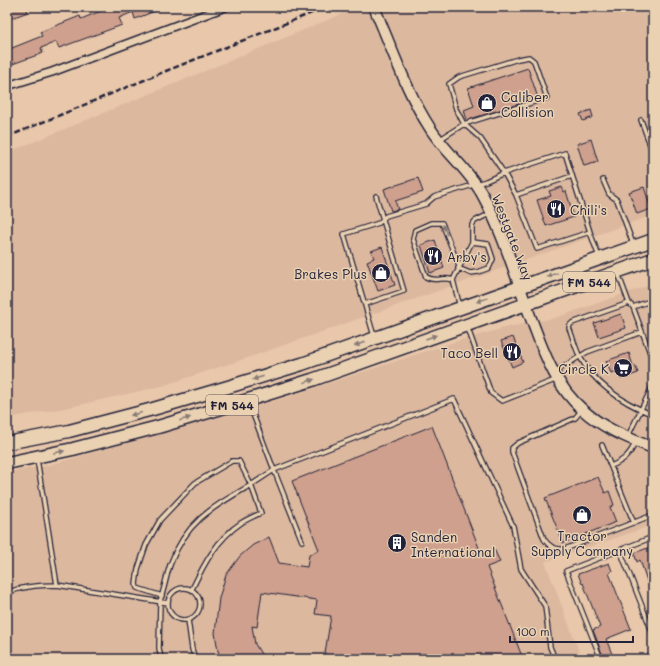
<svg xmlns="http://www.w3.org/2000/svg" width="660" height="666" font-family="Mali,sans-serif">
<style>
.built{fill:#dcb89f}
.building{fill:#cea08d;stroke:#22223b}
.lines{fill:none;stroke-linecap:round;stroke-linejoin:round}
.lane-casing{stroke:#22223b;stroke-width:6}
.street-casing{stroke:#22223b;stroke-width:10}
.secondary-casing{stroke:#22223b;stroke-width:13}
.primary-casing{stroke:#22223b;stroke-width:15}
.lane{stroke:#ead1b2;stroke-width:3.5}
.street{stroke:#ead1b2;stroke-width:7}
.secondary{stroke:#ead1b2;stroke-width:10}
.primary{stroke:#ead1b2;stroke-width:12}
.rail{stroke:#22223b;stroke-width:2.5;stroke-dasharray:6 3;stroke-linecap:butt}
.oneway{fill:#867a76}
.labels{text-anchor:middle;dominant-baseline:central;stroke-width:3;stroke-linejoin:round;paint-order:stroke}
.shield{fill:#ead1b2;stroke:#5e565f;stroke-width:1}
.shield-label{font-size:12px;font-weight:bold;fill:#22223b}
.poi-label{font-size:13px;fill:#22223b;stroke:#ead1b2;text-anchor:start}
.street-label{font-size:13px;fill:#22223b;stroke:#ead1b2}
</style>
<rect width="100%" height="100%" fill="#e8c7aa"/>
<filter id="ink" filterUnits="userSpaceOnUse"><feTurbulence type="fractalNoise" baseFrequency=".025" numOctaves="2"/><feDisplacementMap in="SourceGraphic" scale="8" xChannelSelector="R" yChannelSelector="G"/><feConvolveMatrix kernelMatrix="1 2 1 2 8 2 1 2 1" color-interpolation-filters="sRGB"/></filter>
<g filter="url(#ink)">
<path class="built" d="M359,7H653V215L253,356L162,386L70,407L7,418V153Z
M653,284V525L545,562L582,659H7V472L46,466L284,398L457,341L508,327L555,318Z"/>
<path class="building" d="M7,7H26L28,12L9,19L7,12Z
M105,7H165L135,19L133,12L119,18L122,25L59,48L56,42L41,48L43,53L7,66V50L42,36L40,32L80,16L81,19L106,9Z
M528,68L538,98L467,120L464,110L474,106L468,88Z
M591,110L593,117L583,121L580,114Z
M591,139L598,162L584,166L577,144Z
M418,178L423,192L395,201L398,209L391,211L384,189Z
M562,187L564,192L566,191L574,217L546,226L537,200L551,196L549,191Z
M644,187L651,209L637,214L629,192Z
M435,240L444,268L430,273L421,245Z
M382,247L395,285L378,291L367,261L374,258L371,251Z
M621,314L626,328L599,337L594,323Z
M513,337L523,362L512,367L501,341Z
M629,353L633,366L635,365L638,373L621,379L618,371L611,373L606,361Z
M432,426L481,553L494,549L500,562L487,567L523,659H324L331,616L315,614L317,600L262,592L257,627L252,626L255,644L264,659H221L218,651L215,633L219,598L226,575L240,556L253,545L269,537L279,563L307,567L309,555L319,550L292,481Z
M598,477L605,493L609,491L614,505L610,507L616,522L563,543L545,498Z
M653,546V595L652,596L640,560L637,562L634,553Z
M609,563L612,571L609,573L631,629L606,639L614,659H604L593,630L600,627L583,583L582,584L578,574Z"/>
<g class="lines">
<defs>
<path id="lane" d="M529,57L534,61L547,98L464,124L456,109L449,84L459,77L518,59Z
M641,120L653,153
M603,180L609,194L617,200L633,244
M516,195L572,176
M590,232L599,257
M458,268L470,273L478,272L489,268L493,259L488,244L472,242
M618,273L629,303L633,307L653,361
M453,280C441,276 437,283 426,277L413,239L415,230L431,223H442L459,266
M629,303L572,323L570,325L569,328C573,337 575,348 580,357C595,385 624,403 653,415
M365,304L404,291L376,196
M460,307L453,280L472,242V225L475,221L491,213
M633,307L653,300
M467,326L491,393L502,401L555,380
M374,336L344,234L379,223L386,216L426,204L434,197L486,181L504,173L565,153L590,232L537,249L516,195L504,173L480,138L464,124L439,140
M555,372L587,352L642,332
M581,411L575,418L518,443L512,448V452L544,539C549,547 556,550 565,549L653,515
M628,436L653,385
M602,445L634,523
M37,459L57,585
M611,466C623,461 630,455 635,443
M302,541L274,470L454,399L513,526L521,569L545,606L550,647L555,659
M620,550L653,634
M168 604a16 16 0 1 1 32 0a16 16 0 1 1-32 0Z
M192,589C204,564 217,539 241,523C247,519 254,516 261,513L251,485L274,470L248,401
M7,593C22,586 41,585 57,585L168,603
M188,620L192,649L195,659
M161,659L159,648L160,601C164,590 166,577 170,565C186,521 213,507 251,485L239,461H232L195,483L160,520L146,545L138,569L136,584L137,588L162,596
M601,659L566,571L653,537"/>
<path id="street" d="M7,86L52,72L225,7"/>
<path id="secondary" d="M374,7C391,46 407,93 430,128C445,152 468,169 482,194C505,235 518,286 535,329C546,359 558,388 582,409C602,428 628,438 653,448"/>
<path id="primary" d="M7,443L69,431L153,409L228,387L302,364L653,240
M7,463L73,449L158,427L248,400L312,380L653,259"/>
</defs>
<use href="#lane" class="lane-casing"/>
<use href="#street" class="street-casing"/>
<use href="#secondary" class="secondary-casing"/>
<use href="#primary" class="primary-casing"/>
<use href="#lane" class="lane"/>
<use href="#street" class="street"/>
<use href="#secondary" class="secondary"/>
<use href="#primary" class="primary"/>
<path class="rail" d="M7,137L166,71L327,7"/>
</g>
<defs><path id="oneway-solid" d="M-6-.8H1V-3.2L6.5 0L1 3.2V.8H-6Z"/></defs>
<g class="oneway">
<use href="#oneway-solid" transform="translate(445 230) rotate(-112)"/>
<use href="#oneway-solid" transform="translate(552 275) rotate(161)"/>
<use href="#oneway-solid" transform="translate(482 300) rotate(160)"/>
<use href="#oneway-solid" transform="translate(431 337) rotate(-20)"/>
<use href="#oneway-solid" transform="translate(360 344) rotate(161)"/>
<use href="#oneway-solid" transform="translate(258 378) rotate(162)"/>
<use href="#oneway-solid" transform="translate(309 381) rotate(-18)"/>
<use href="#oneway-solid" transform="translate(136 414) rotate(166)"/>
<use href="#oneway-solid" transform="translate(185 419) rotate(-17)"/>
<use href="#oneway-solid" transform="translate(59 452) rotate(-12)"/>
</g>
</g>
<defs>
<symbol id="shop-disc" viewBox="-11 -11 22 22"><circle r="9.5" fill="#22223b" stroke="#ead1b2"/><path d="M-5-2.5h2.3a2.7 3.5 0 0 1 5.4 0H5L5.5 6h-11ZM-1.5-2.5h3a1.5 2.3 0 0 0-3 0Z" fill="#fff"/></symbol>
<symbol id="restaurant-disc" viewBox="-11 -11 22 22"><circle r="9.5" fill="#22223b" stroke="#ead1b2"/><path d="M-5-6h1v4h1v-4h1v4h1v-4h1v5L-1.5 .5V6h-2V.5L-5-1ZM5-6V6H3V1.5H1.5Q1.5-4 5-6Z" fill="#fff"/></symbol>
<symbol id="supermarket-disc" viewBox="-11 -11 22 22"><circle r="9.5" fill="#22223b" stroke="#ead1b2"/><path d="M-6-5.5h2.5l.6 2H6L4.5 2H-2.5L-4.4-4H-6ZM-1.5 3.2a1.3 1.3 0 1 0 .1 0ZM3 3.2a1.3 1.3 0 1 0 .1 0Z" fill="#fff"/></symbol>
<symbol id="building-disc" viewBox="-11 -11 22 22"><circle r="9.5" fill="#22223b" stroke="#ead1b2"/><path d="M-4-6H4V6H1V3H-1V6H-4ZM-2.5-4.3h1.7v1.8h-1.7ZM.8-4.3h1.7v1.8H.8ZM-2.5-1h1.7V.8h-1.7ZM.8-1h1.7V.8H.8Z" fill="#fff"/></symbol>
</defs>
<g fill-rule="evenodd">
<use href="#shop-disc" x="476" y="92" width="22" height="22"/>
<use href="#restaurant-disc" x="545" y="198" width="22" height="22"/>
<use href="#restaurant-disc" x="422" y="245" width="22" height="22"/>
<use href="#shop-disc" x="370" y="262" width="22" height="22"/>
<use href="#restaurant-disc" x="501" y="341" width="22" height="22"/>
<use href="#supermarket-disc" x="612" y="357" width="22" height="22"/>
<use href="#shop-disc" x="571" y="504" width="22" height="22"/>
<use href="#building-disc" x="386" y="532" width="22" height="22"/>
</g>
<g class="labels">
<g class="shield">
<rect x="563" y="272" width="52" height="20" rx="3"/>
<rect x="206" y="395" width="52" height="20" rx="3"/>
</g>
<g class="shield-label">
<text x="589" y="282">FM 544</text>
<text x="232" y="405">FM 544</text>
</g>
<g class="poi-label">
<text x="501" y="96">Caliber<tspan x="501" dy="15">Collision</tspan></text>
<text x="570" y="209">Chili's</text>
<text x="447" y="256">Arby's</text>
<text x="367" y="273" text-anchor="end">Brakes Plus</text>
<text x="498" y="352" text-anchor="end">Taco Bell</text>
<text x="609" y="368" text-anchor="end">Circle K</text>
<text x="582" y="535" text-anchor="middle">Tractor<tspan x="582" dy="15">Supply Company</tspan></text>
<text x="411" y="536">Sanden<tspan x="411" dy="15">International</tspan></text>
</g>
<g class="street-label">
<text transform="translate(513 237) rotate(69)">Westgate Way</text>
</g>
</g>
<rect width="660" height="666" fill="none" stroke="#ead1b2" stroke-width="24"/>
<rect x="12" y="12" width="636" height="642" fill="none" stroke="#22223b" stroke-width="1.5" filter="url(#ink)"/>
<path d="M510 636v6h123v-6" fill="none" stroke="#22223b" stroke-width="2"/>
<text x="516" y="636" font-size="12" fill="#22223b" stroke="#ead1b2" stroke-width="3" paint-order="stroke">100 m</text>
</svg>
